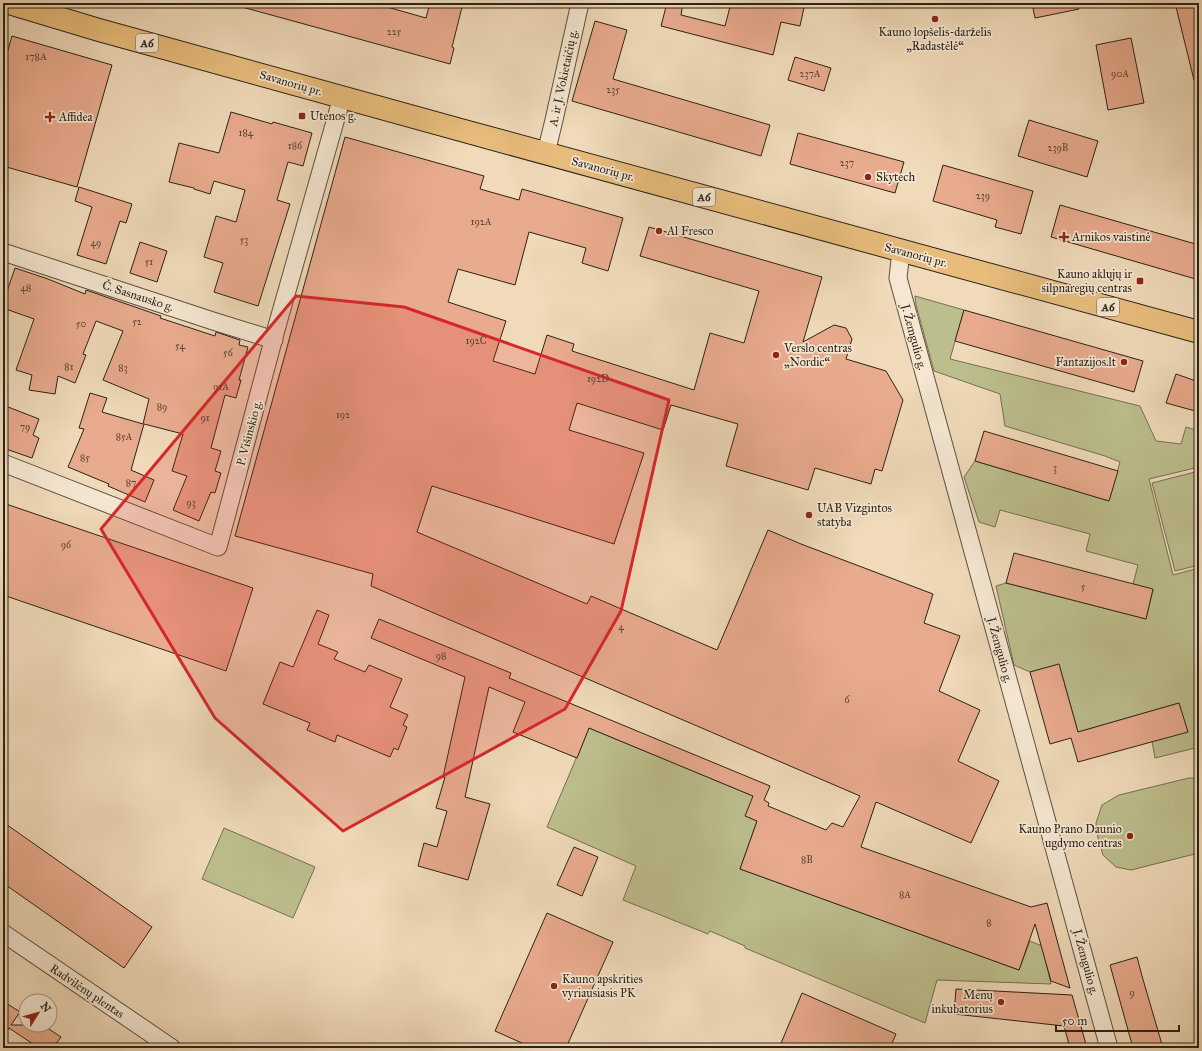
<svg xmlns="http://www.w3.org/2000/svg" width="1202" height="1051" font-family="'IM FELL Great Primer',serif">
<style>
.green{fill:#bdbe8d;stroke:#747052}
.building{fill:#e9ab8e;stroke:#2b2218}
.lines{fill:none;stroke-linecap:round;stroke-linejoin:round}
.minor-casing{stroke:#5c5040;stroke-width:19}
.primary-casing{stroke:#2b2218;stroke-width:24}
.minor{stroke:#f5e7d2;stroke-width:17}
.primary{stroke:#e8bd7c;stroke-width:22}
.marked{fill:#d62828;fill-opacity:0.2;stroke:#d62828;stroke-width:3;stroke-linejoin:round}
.poi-dot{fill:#8f2418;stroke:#f5e7d2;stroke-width:1.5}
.labels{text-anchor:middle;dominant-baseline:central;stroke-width:3.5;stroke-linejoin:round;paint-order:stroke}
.number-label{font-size:10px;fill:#5a4436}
.shield{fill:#f5e7d2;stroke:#685d50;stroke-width:1}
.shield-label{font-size:11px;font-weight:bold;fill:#2b2218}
.poi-label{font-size:12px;fill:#2b2218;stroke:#f5e7d2;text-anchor:start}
.street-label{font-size:12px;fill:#2b2218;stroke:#f5e7d2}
</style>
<rect width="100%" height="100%" fill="#f0dab9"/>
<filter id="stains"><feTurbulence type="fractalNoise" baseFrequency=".005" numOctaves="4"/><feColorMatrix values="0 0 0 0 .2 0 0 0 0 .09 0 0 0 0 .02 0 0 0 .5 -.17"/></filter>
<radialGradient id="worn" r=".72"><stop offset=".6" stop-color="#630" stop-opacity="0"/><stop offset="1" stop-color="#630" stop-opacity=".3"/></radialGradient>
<path class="green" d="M915,296L964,310L950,359L1140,406L1156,441L1181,444L1186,427L1199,431V467L1149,479L1173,575L1199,568V747L1155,758L1152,741L1187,731L1179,703L1078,732L1059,664L1030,672L1014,665L996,586L1006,583L1146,619L1153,590L1133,584L1138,565L1086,551L1090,534L1000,510L995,527L979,522L964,477L975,461L1109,501L1120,462L1105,456L1005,426L1000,394L934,371L916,305Z
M1199,471V565L1175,571L1152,483Z
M589,728L753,796L757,821L740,869L1019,970L1030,941L1042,946L1051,984L937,980L925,1023L745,948V946L710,931L708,934L623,900L636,866L547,827Z
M1189,778H1199V853L1131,870L1116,867L1103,855L1098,838L1096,823L1102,805L1119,795Z
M224,828L315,867L293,918L202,879Z"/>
<path class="building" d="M242,3H373L426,18L430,3H463L452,47L454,48L450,64L242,7Z
M667,3H683L681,15L725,26L731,3H805L800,26L781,22L773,55L661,26Z
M1032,3H1078L1079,9L1035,18Z
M1175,3H1199V79L1194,80Z
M595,21L627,30L613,79L770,125L761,156L572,101Z
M12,36L112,65L77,187L3,166V67Z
M1131,38L1144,103L1108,110L1096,45Z
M795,57L831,68L824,91L788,80Z
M231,112L272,124L273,122L312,133L303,166L288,162L277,200L290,204L258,306L214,292L223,263L204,257L216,216L236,222L245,190L214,181L210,194L194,189V188L169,182L179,143L219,153Z
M1029,120L1098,141L1087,177L1018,156Z
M798,133L904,162L895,193L790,164Z
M345,137L484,176L480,189L519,200L522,189L623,218L608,271L582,263L586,248L529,232L515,285L458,269L448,302L506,321L493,361L535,374L547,335L574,344L572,351L694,390L710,333L744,343L759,291L640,256L649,227L822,277L803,342L834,325L846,328L852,339L846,359L886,371L903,400L882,471L875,469L871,484L815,468L808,490L726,466L738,424L671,405L663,430L577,403L569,430L644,453L614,544L432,486L417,532L587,604L591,596L717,650L768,530L801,544L933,594L924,623L960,636L939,691L980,710L958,761L999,781L971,843L876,802L861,847L1031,907L1047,903L1070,988L1051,981L1035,924L1019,970L740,869L757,821L745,816L753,796L589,728L577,758L513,732L525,702L489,687L465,797L490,804L468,880L418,866L424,843L437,847L447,811L436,808L445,777H443L465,677L371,638L379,619L511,673L509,678L770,786L764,800L769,803L768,806L826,830L832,823L843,827L860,796L371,586L373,574L235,536Z
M943,165L1033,191L1021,234L995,227L997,220L933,201Z
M79,187L132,204L126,223L120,221L106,264L77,255L92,207L75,201Z
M1060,205L1199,245V280L1051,237Z
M140,242L167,251L157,282L130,273Z
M15,268L48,279L85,294L86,290L161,316L160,318L215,336L216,332L240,340L239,345L248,347L239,380H241L236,398L225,395L211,448L221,451L215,471L221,473L215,493L211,492L199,521L173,510L187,476L172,471L183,434L144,424L131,470L154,480L145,502L108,486L109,484L68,467L84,429L79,428L90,393L107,398L102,412L143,424L149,399L103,380L123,331L96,321L83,354L86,355L75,383L58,376L55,394L29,390L32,375L16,370L34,319L3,308V303Z
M964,310L1143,361L1134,392L955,341Z
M1176,374L1199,382V412L1166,403Z
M3,405L39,419L33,435L39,438L32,458L3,448Z
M984,431L1118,471L1109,501L975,461Z
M3,503L253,588L226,671L3,595Z
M1014,553L1153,589L1146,619L1006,583Z
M317,610L329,615L318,644L338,652L334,659L365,672L369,665L402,679L390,707L408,715L403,725L407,727L398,750L394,748L390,757L337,735L335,742L307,730L310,723L263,704L280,662L293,667Z
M1059,664L1078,732L1179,703L1188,732L1078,762L1071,738L1050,744L1030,672Z
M3,822L152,927L124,968L3,883Z
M574,847L598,857L582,896L557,885Z
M547,913L613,942L566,1048H533L495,1031Z
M1137,957L1142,976L1163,1048H1133L1110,965Z
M956,989L1072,995L1087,1048H1070L1064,1026L954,1014Z
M802,993L896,1034L890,1048H779Z
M3,1001L20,1012L11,1025H43L61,1037L53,1048H39L9,1028L3,1037Z"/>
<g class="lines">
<defs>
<path id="minor" d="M546,153L554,120L580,3
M901,251L898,278L1109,1048
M3,252L213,321L274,340
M3,463L218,547L277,326L342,97
M3,933L172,1048"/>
<path id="primary" d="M9,3L99,30L468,132L1199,332"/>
</defs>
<use href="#minor" class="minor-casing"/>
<use href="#primary" class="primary-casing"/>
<use href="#minor" class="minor"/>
<use href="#primary" class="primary"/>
</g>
<path class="marked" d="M296,296L404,307L669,400L621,611L565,709L343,831L215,718L101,529Z"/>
<g class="poi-dot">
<circle cx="935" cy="19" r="4"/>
<rect x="298" y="112" width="8" height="8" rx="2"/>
<path d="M48 111h4v4h4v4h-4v4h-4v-4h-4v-4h4z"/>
<circle cx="868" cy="177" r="4"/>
<circle cx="659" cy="231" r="4"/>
<path d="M1062 231h4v4h4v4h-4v4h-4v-4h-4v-4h4z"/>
<rect x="1136" y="277" width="8" height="8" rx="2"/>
<circle cx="776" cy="355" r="4"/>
<circle cx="1124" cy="362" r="4"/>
<circle cx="809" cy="515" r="4"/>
<circle cx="1130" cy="836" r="4"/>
<circle cx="554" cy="986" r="4"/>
<circle cx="1001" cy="1002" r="4"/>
</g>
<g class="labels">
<g class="number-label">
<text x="394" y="32">225</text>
<text x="36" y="57">178A</text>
<text x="810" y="74">237A</text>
<text x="1120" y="74">90A</text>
<text x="613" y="90">235</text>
<text x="246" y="133">184</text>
<text x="295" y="146">186</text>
<text x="1058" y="148">239B</text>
<text x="847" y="163">237</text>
<text x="983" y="196">239</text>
<text x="481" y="222">192A</text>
<text x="244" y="240">53</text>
<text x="96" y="243">49</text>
<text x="149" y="262">51</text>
<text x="26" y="288">48</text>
<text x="137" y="322">52</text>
<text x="81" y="324">50</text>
<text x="476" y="341">192C</text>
<text x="180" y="346">54</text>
<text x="228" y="353">56</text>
<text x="69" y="367">81</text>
<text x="123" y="368">83</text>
<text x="598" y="379">192D</text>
<text x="221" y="387">91A</text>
<text x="162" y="407">89</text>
<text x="343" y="415">192</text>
<text x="205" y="418">91</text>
<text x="25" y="427">79</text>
<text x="124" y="437">85A</text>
<text x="85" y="458">85</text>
<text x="1055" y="468">3</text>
<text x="131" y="483">87</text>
<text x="191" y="503">93</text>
<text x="66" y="545">96</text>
<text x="1083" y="587">5</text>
<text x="621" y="627">4</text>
<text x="441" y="656">98</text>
<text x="847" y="700">6</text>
<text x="807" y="860">8B</text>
<text x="905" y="895">8A</text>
<text x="989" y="923">8</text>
<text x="1132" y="993">9</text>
</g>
<g class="shield">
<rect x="136" y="34" width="22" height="18" rx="3"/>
<rect x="693" y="188" width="22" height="18" rx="3"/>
<rect x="1097" y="298" width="22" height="18" rx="3"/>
</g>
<g class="shield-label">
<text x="147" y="43">A6</text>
<text x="704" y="197">A6</text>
<text x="1108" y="307">A6</text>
</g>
<g class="poi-label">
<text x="935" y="32" text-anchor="middle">Kauno lopšelis-darželis<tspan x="935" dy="14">„Radastėlė“</tspan></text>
<text x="310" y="116">Utenos g.</text>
<text x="59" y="117">Affidea</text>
<text x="876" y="177">Skytech</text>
<text x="667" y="231">Al Fresco</text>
<text x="1072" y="237">Arnikos vaistinė</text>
<text x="1132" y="274" text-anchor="end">Kauno aklųjų ir<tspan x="1132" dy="14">silpnaregių centras</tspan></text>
<text x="784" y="348">Verslo centras<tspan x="784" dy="14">„Nordic“</tspan></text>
<text x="1116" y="362" text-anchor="end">Fantazijos.lt</text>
<text x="817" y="508">UAB Vizgintos<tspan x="817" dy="14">statyba</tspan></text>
<text x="1122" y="829" text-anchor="end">Kauno Prano Daunio<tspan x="1122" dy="14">ugdymo centras</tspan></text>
<text x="562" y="979">Kauno apskrities<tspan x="562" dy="14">vyriausiasis PK</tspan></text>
<text x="993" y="995" text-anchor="end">Menų<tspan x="993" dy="14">inkubatorius</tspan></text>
</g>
<g class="street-label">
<text transform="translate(563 78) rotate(-78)">A. ir J. Vokietaičių g.</text>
<text transform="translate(291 83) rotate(16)">Savanorių pr.</text>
<text transform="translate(603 169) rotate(15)">Savanorių pr.</text>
<text transform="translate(916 255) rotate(15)">Savanorių pr.</text>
<text transform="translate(138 296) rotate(18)">Č. Sasnausko g.</text>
<text transform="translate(914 337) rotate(75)">J. Žemgulio g.</text>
<text transform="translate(249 433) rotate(-75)">P. Višinskio g.</text>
<text transform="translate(1000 650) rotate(75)">J. Žemgulio g.</text>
<text transform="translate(1086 962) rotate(75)">J. Žemgulio g.</text>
<text transform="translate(87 991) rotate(34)">Radvilėnų plentas</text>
</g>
</g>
<rect width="1202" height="1051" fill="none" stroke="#f0dab9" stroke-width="16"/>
<rect x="4" y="4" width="1194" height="1043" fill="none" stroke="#2b2218" stroke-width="2"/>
<rect x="8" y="8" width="1186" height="1035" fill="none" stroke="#2b2218"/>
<g transform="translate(38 1013) rotate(53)"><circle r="19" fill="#f5e7d2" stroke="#a49888"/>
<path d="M0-3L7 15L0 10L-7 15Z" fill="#8f2418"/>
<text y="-6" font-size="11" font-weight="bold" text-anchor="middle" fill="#2b2218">N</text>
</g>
<path d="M1056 1025v6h123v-6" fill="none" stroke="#2b2218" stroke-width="2"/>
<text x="1062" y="1025" font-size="12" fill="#2b2218" stroke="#f5e7d2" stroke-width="3" paint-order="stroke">50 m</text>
<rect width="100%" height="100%" filter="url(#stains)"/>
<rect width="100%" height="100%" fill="url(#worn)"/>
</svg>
